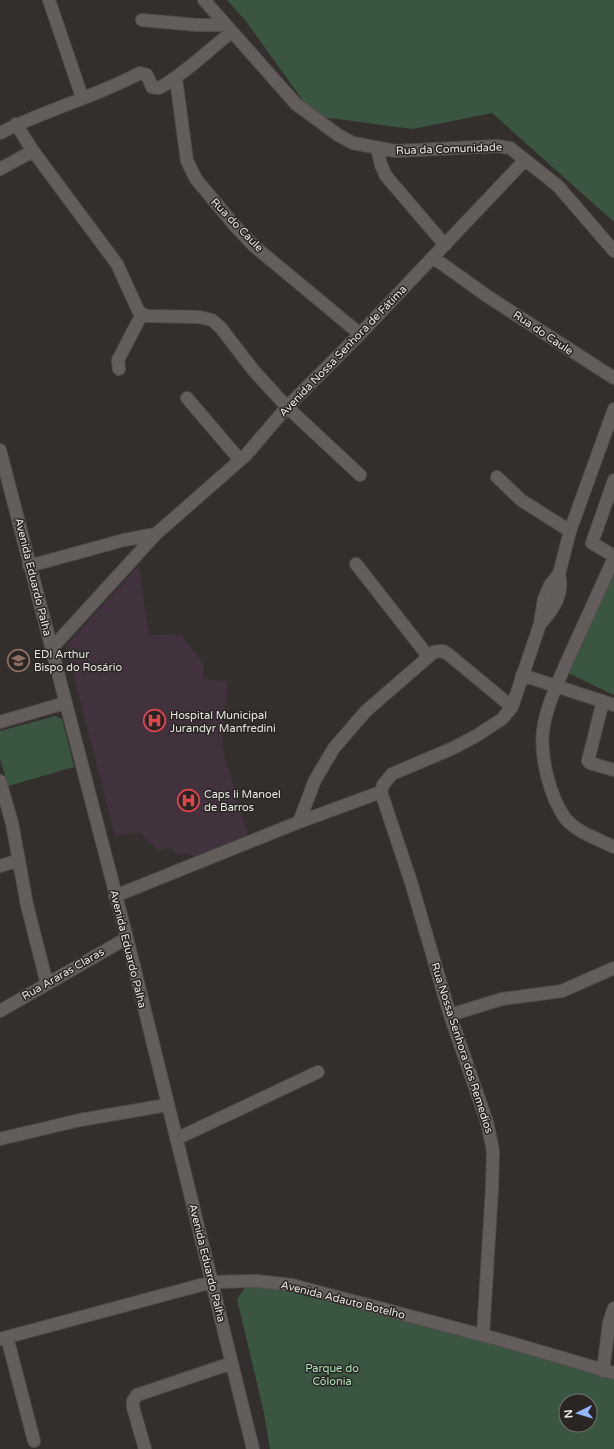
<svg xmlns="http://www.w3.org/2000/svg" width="614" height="1449" font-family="'Varela Round',sans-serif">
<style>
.medical{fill:#41323e}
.green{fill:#3a5640;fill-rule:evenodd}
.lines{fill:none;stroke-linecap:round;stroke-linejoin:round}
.minor-casing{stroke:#504d4b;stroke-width:14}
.minor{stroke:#635e5c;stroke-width:12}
.labels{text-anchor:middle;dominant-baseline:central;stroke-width:3;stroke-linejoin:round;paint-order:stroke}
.street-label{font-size:11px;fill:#e8e5e3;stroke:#292523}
.poi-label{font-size:11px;fill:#e8e5e3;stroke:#292523;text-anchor:start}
.park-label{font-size:11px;fill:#abe4b6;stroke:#292523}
</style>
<rect width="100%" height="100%" fill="#332f2c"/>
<path class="medical" d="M139,565L149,635L181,634L204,665L203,679L228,681L222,747L248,835L195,856L175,853L172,848L159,851L140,833L115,836L66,646Z"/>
<path class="green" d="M227,0H614V222L492,113L413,129L314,116L245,20Z
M614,574V695L568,673Z
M55,716L62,719L74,767L8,786L0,759V731Z
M250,1281L295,1289L614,1373V1449H270L264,1413L237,1299ZM566,1401H590V1425H566Z"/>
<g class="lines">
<defs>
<path id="minor" d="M49,0L82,97
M204,0L296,104L338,135L353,143L395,151L497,146L510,148L558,186L614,251
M142,20L197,25H226
M176,79L187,161L196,179L235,226L254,246L360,334
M16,124L33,151L117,264L138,310L142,314L148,316L199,317L212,320L221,328L254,371L287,407L360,475
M0,133C45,110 95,97 140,73L147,75L152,87L159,88C185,74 208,50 232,32
M377,148L381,165L386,176L445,245
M0,169L33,151
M434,258L487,296L614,378
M119,369L118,360L142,314
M187,398L240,460
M0,450L127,938L253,1449
M497,477L521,500L570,531
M614,480L592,543L614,556
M614,558C599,591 584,624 569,657C559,680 546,706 543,731C540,757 550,797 565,818C576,832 598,839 614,847
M356,564L428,656
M29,566L124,540L156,534
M540,624C553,610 564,595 559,574
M51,649L156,534L246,455L287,407L360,334L525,160
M522,675L614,705
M603,701L588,761L590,763L614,770
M0,722L65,703
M0,781L12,823L27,905L47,984
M381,792L383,785L392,774L451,749L476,736L502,719L512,707L540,624L544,599L550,585L559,574L570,531L614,409
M299,822L315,780L334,748L366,711L434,652L443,651L448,654L512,707
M0,866L19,860
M115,896L299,822L381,792L411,882L450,1015L487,1122L493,1151L492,1188L483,1335
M0,1011L127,938
M450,1015L502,999L562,991L614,968
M0,1139L80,1120L167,1105
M176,1139L318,1072
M7,1337L34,1441
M0,1339L212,1282L256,1281L292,1285L501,1340L614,1373
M603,1371L609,1323L614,1308
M145,1449L133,1407V1401L137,1395L232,1363"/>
</defs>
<use href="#minor" class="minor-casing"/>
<use href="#minor" class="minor"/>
</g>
<defs>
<symbol id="school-ring" viewBox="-11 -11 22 22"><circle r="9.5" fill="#292523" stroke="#8d6e63" stroke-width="1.5"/><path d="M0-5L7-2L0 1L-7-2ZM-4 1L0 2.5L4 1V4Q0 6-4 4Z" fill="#8d6e63"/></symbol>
<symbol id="hospital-ring" viewBox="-11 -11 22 22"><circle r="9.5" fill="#292523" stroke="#e0444e" stroke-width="1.5"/><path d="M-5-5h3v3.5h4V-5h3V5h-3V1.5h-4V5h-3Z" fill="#e0444e"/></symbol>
</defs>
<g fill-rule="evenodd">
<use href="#school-ring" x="6" y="648" width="25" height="25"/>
<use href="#hospital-ring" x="142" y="708" width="25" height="25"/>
<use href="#hospital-ring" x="176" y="788" width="25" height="25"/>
</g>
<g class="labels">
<g class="street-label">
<text transform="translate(449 149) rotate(-2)">Rua da Comunidade</text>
<text transform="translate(237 225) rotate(46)">Rua do Caule</text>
<text transform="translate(543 333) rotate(34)">Rua do Caule</text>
<text transform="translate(343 351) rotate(-46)">Avenida Nossa Senhora de Fátima</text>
<text transform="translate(33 577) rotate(76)">Avenida Eduardo Palha</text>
<text transform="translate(128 949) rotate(76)">Avenida Eduardo Palha</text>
<text transform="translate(63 974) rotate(-30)">Rua Araras Claras</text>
<text transform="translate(462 1048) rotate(72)">Rua Nossa Senhora dos Remedios</text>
<text transform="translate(207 1263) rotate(76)">Avenida Eduardo Palha</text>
<text transform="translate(343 1300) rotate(14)">Avenida Adauto Botelho</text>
</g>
<g class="poi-label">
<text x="34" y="654">EDI Arthur<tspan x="34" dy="13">Bispo do Rosário</tspan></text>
<text x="170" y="715">Hospital Municipal<tspan x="170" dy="13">Jurandyr Manfredini</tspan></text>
<text x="204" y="794">Caps Ii Manoel<tspan x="204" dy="13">de Barros</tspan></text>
</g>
<g class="park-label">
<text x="332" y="1368">Parque do<tspan x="332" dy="13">Cõlonia</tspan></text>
</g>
</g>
<g transform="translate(578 1413) rotate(265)"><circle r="19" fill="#292523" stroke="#757270"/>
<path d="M0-3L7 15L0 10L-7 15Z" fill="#94b7fd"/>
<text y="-6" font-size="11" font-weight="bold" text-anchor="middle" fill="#e8e5e3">N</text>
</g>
</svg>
